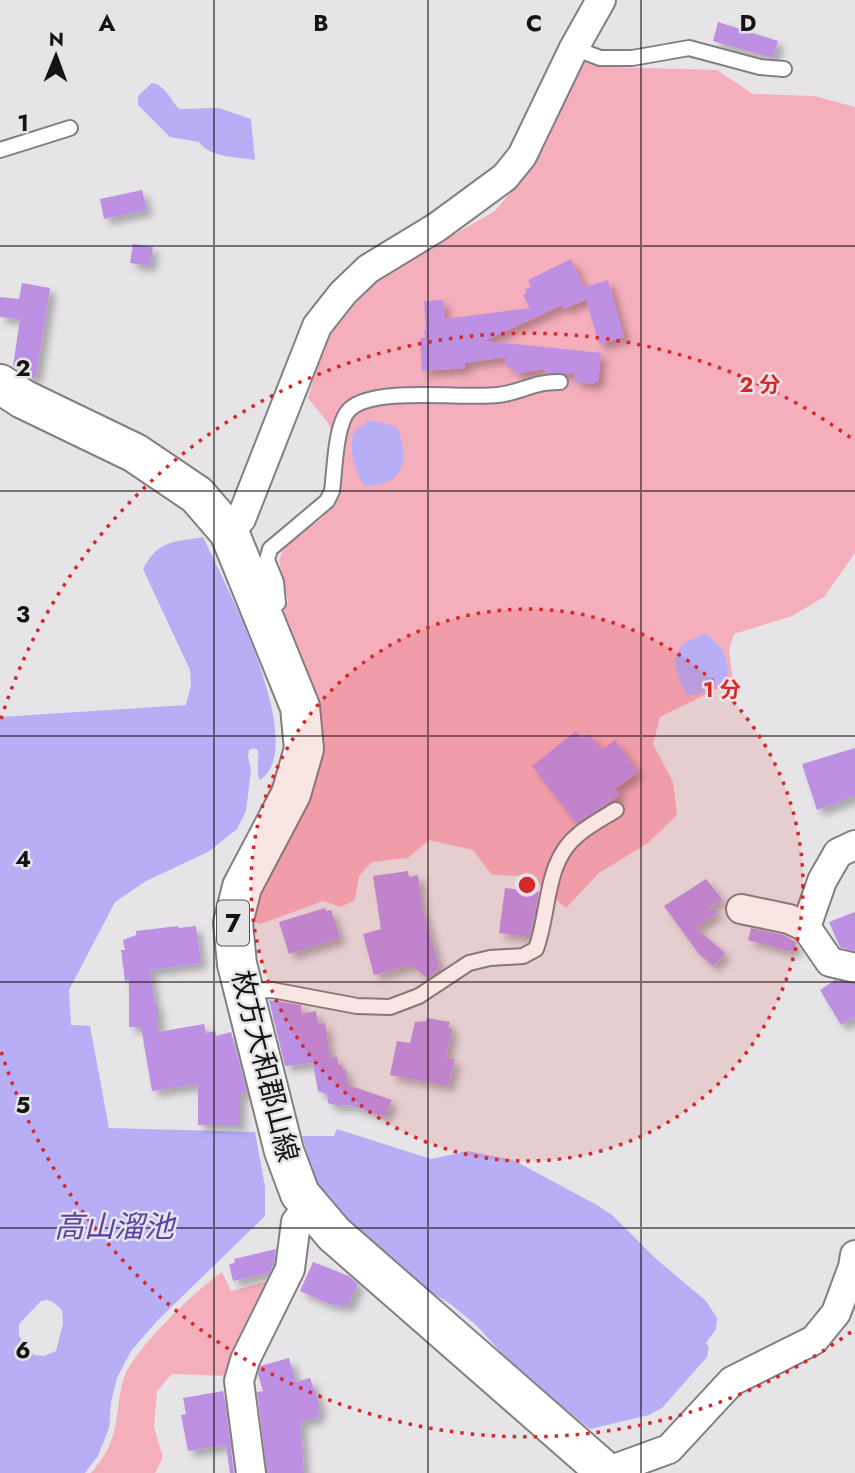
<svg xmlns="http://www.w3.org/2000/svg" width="855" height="1473" font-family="Jost,'Noto Sans JP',sans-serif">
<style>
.green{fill:#f5aebb}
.water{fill:#b7aef6;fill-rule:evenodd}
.building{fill:#be90e3;filter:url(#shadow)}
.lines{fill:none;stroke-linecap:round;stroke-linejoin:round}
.lane-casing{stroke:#827f82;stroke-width:18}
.street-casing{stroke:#827f82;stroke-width:32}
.primary-casing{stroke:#827f82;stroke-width:42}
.lane{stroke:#fff;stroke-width:14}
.street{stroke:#fff;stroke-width:28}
.primary{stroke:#fff;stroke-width:38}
.grid{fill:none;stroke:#151415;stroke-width:2;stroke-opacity:0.55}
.ring{fill:none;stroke:#d62828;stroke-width:3.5;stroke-dasharray:3.5 7}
.labels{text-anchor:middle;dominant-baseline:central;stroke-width:5;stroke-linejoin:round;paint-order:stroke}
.shield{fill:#e7e4e7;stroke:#545254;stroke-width:2}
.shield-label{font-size:26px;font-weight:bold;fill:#151415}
.street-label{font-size:28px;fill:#151415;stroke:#e7e4e7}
.water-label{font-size:30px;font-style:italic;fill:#5941a7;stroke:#e7e4e7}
.grid-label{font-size:23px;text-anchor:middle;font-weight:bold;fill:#151415;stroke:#e7e4e7;stroke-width:5;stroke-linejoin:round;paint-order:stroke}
.centre{fill:#d62828;stroke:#e7e4e7;stroke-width:3.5}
.ring-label{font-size:21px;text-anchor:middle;font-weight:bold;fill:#d62828;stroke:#e7e4e7;stroke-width:5;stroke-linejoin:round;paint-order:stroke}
</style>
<defs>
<filter id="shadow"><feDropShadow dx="6" dy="6" stdDeviation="3.5" flood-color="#0004"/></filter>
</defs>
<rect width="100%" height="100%" fill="#e7e4e7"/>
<path class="green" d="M584,62L608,67L717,70L753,94L814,96L855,107V553L824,597L792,616L734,634L729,650L733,681L660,717L653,744L673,782L677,815L648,843L599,873L566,908L529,876L492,875L473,850L429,840L408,858L372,862L359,876L355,900L341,907L323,901L261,924L249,920L250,900L308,787L281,619L288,601L279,560L285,546L322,518L337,500L343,456L328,423L308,398L323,343L369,287L408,261L495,211L515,187L545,146L558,114Z
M222,1272L231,1291L281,1278L232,1376L172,1374L157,1391L154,1427L163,1458L155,1473H91C99,1463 107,1453 111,1441C119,1422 117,1398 124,1378C134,1349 196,1290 222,1272Z"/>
<path class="water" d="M152,83C165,85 171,100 179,109L219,108L251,119L255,160C238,157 210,158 199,142L170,137L138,105V96Z
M370,420L397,427C410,459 405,486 365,486C353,470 350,451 353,432Z
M203,537C223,579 311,746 260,780C255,772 260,759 258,750L254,748L249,750L248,756L251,770L246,811L237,829L208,852L146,881L115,902L69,990L71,1025L90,1026L109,1128L255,1132L265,1187V1216L157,1321L131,1351L117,1378L111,1402L109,1428L98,1456L85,1473H0V717L186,705L191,685L190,670L143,569C159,539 173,543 203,537ZM47,1300L53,1302L62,1310L63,1324L56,1351L44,1356L34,1355L19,1336V1324L41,1301Z
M706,634C723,647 730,659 727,680L696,695H687C670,665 669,643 706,634Z
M337,1129L431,1159L468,1151L513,1160L597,1205L612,1215L654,1257L706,1301L717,1318L716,1329L706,1343L709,1348L707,1357L662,1408L649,1415L590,1429L516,1369L476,1325L449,1303L425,1289L333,1209L314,1176L302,1136H334Z"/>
<path class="building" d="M718,22L778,41L773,58L713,41Z
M142,190L147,210L104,219L100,199Z
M133,244L153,247L150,266L130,263Z
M571,259L584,287L608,280L624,337L599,344L586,299L564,309L562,305L484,341L601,353L598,382L595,381V384L574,382L575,374L546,373L544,369L515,374L514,367L507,368L505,357L465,363V368L422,371L420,338H425L424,330H426L424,301L443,300L445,319L530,308L523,295L527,293L525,289L531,287L528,280Z
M22,283L50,288L36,378L29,377L13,366L20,319L0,317V297L19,299Z
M576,731L582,739L589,734L602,750L615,740L638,772L615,789L620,795L577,824L532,766Z
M855,748V796L817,810L802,764Z
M408,871L409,877L418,875L422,906L439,966L428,979L411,965L374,975L363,934L381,929L373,876Z
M706,879L722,899L709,908L719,911L696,928L725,953L713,966L699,954L664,906Z
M505,888L539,892L530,937L499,933Z
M325,908L326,911L331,910L340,938L289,954L279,922Z
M855,912V951L840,947L829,922Z
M178,926L179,928L196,926L201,963L150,970L155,1005H158V1032L204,1024L206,1033L215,1031L216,1036L231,1032L247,1092L240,1094V1125H198V1084L152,1091L141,1027H129V980L125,981L121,950H125L123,940L136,935V931Z
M751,928L784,935L797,943L793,952L748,940Z
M835,980L855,984V1017L841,1025L820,990Z
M269,1000L301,1005V1014L316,1011L318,1024L325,1023L330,1058L337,1057L338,1065H342L343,1070H346L348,1085L392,1100L385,1117L349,1105L338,1106L328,1103L327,1094L318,1091L313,1063L285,1066Z
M427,1018L450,1022L448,1028L452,1029L446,1058L455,1059L448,1086L390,1075L397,1041L410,1043L415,1022L426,1021Z
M276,1249L274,1264L269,1273L233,1281L229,1264L235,1263L234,1259Z
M313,1262L349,1276L358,1284L349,1304L344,1306L330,1304L300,1291Z
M289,1358L296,1382L310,1378L321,1409L318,1410L319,1417L301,1421L304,1473H267L257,1392L263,1391L258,1374L260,1366Z
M223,1391L225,1401L234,1473H230L226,1445L188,1451L181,1415L186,1414L183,1398Z"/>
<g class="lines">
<defs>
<path id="lane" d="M574,48L600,58H632L689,48L760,67L784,69
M0,150L70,128
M267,612L278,603L276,582L267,560L270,549L327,501L332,491C335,470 335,423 350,409C375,386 464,399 498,395C520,393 535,381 560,382
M246,991L272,990L357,1006L390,1007L419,996L469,963L490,958L523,956L536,949C550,912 544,861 579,834C590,825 603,818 616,810"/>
<path id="street" d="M229,532L241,519L317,326L343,293L368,269L437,227L505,177L522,156L574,48L601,0
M741,909L789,919L806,927L830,962L855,968
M806,927L822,881L838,853L855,845
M606,1472L669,1449L732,1381L814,1340L836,1313L853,1267L855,1255
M251,1473L239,1381L245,1360L290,1269L296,1222L309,1205"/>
<path id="primary" d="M0,384L23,399L135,453L197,495L229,532L300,707L304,749L291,794L242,887L233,923L237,964L284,1151L300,1194L334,1234L607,1473"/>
</defs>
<use href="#lane" class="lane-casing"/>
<use href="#street" class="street-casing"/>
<use href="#primary" class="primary-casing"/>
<use href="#lane" class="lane"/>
<use href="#street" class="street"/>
<use href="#primary" class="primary"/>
</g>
<path class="grid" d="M214,0V1473M428,0V1473M641,0V1473M0,246H855M0,491H855M0,736H855M0,982H855M0,1228H855"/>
<circle cx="527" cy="885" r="276" fill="#d62828" fill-opacity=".12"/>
<g class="ring">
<circle cx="527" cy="885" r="276"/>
<path d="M851 1332A552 552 0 0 1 1 1051M1 719A552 552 0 0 1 851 438"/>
</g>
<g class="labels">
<rect class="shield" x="217" y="900.5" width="32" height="45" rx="5"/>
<g class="shield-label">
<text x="233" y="923">7</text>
</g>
<g class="street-label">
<text transform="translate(265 1066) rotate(76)">枚方大和郡山線</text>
</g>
<g class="water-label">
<text x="114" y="1226">高山溜池</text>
</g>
</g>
<g class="grid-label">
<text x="107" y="31">A</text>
<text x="321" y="31">B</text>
<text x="534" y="31">C</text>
<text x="748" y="31">D</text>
<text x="23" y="131">1</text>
<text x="23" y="376">2</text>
<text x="23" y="622">3</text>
<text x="23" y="867">4</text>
<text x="23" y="1113">5</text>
<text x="23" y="1358">6</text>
</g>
<circle cx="527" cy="885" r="10" class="centre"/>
<g class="ring-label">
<text x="760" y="392">2 分</text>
<text x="722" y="697">1 分</text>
</g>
<g transform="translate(56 56) rotate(1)" stroke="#e7e4e7" stroke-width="5" paint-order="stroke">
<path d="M0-5L12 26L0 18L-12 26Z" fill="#151415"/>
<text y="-10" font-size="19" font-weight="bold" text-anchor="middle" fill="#151415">N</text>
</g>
</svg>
